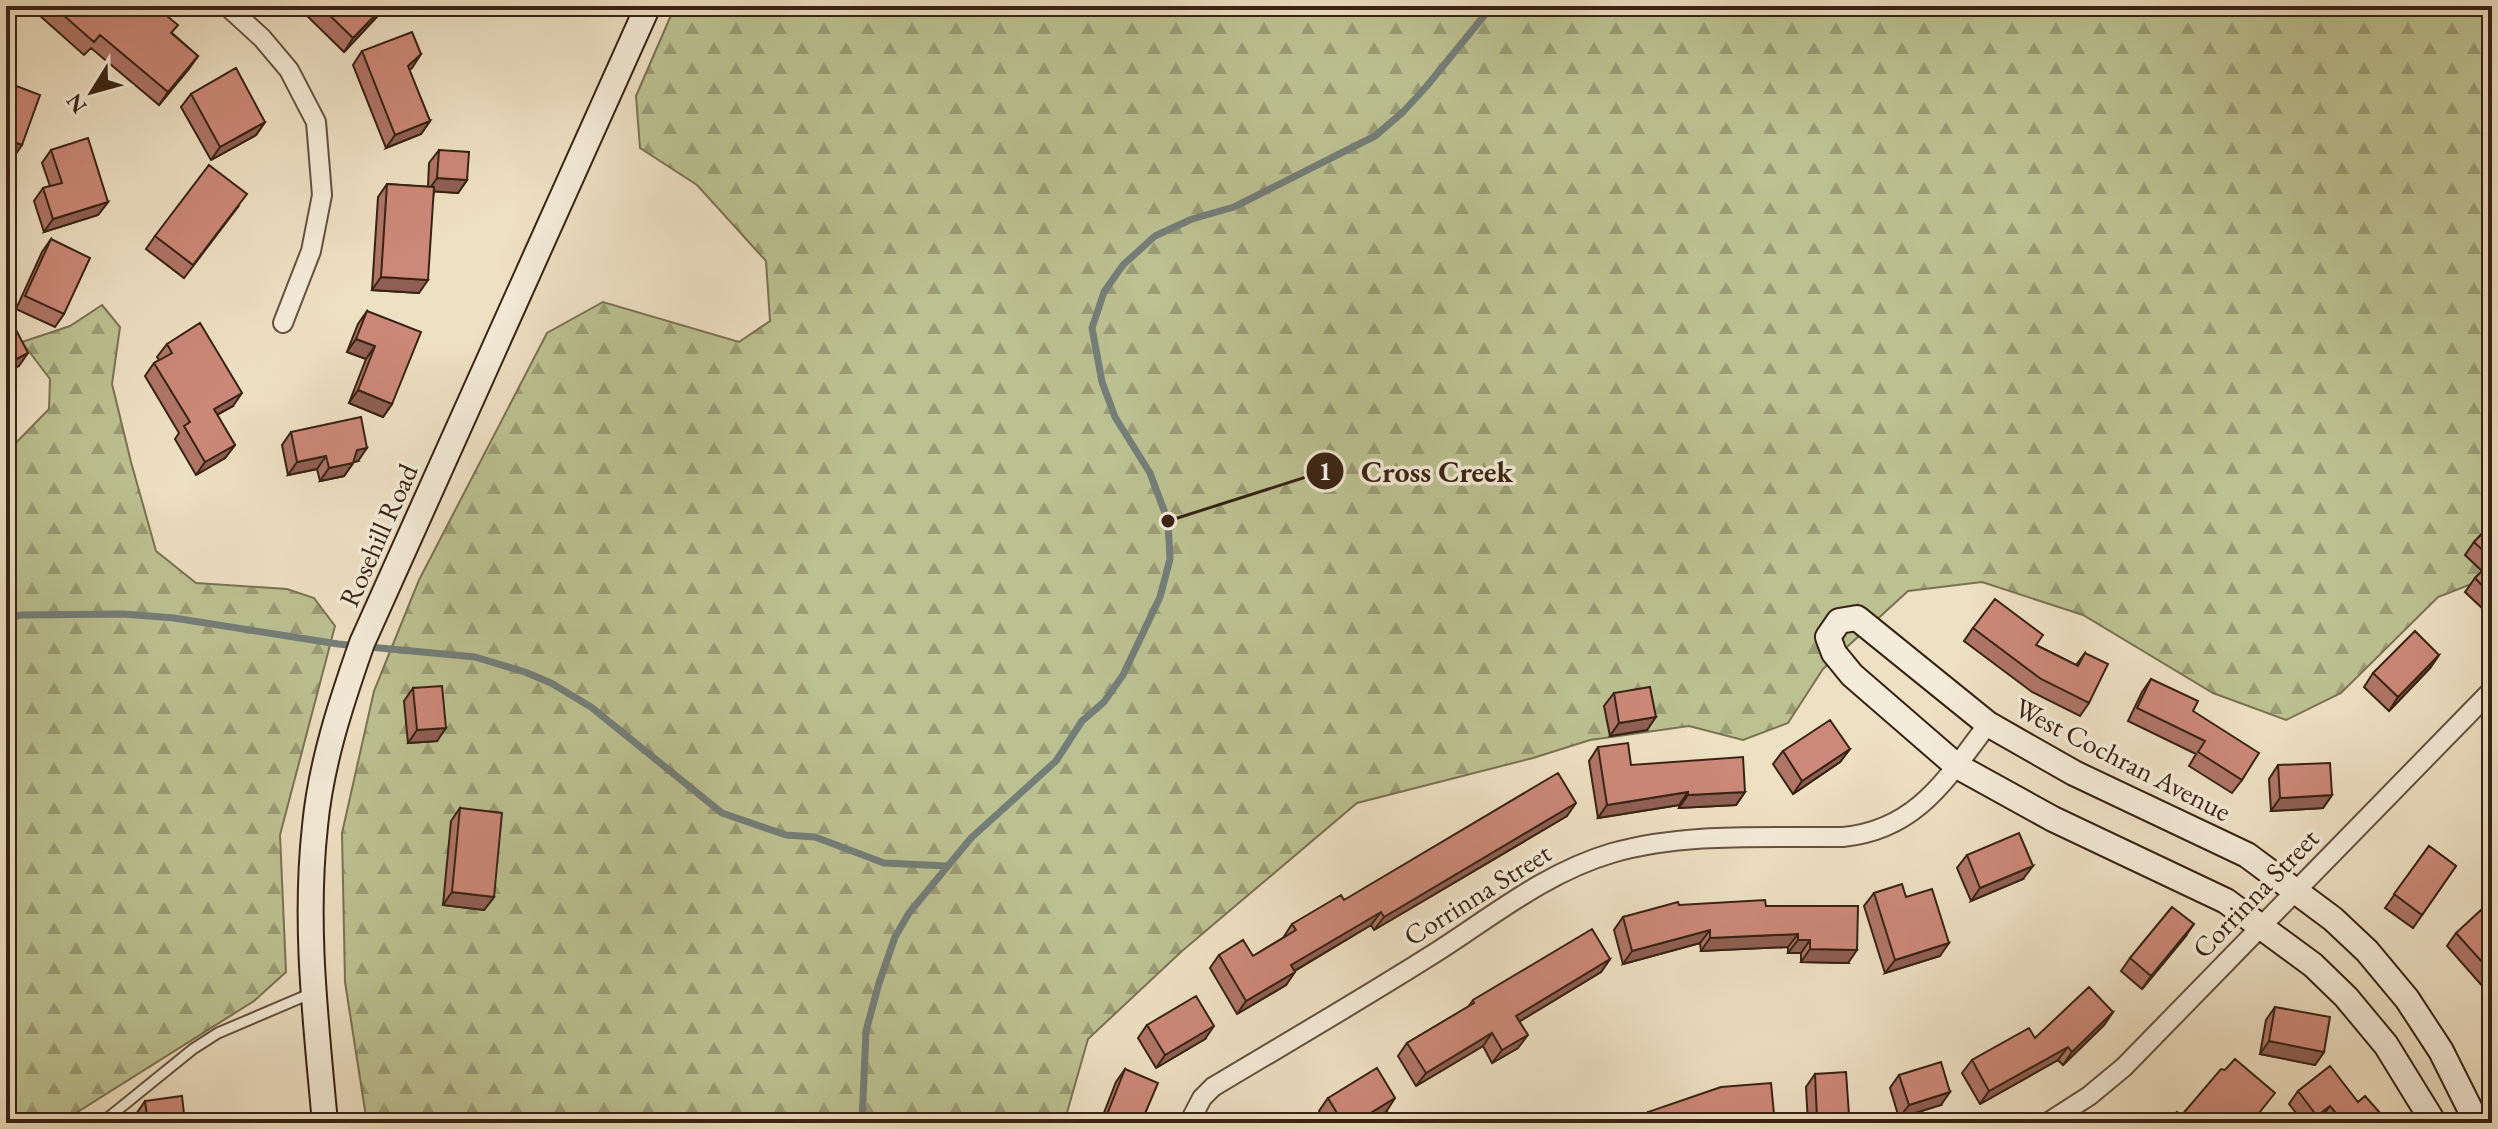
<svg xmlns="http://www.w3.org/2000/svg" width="2498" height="1129" font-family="'EB Garamond',serif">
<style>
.forest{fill:url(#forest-firs);stroke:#7a7252;stroke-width:2}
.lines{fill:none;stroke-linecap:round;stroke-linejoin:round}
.stream{stroke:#747e78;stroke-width:7}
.lane-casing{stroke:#66523f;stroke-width:13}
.street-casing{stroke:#66523f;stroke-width:22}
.secondary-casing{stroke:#382313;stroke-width:28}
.lane{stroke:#f4ebd8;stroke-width:9}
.street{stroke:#f4ebd8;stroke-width:18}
.secondary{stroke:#f4ebd8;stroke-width:24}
.wall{fill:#af7567;stroke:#382313;stroke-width:2}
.shaded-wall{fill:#8f5f54;stroke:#382313;stroke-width:2}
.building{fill:#cc8878;stroke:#382313;stroke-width:2}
.labels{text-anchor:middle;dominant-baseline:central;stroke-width:7;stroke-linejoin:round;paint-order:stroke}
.street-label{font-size:28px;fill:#382313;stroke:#f4ebd8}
.leader{fill:none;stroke:#382313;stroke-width:3}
.callout-dot{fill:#382313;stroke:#f4ebd8;stroke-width:3}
.mark-label{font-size:24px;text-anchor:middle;font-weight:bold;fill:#fff}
.callout-label{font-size:30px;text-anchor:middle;font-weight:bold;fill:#382313;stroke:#f4ebd8;stroke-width:7;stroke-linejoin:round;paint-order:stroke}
</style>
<defs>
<pattern id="forest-firs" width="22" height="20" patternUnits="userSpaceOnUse" patternTransform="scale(2)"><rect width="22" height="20" fill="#bcc191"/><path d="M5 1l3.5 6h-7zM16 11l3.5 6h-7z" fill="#9a9c75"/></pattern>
</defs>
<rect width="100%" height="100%" fill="#eee0c3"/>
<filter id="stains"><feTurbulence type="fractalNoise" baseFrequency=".0025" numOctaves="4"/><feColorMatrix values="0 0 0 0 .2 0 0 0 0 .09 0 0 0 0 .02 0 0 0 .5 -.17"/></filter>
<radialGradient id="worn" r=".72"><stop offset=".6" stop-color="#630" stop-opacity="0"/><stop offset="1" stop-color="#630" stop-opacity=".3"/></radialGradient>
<path class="forest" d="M675,6H2492V576L2438,597L2341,693L2286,720L2213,693L2083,615L1982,582L1908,591L1823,669L1788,723L1743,740L1689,726L1590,740L1533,758L1357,803L1182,951L1088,1039L1064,1123H367L345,982L342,833L374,691L419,580L547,333L603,302L739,342L770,321L766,261L697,185L640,148L636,96Z
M102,305L120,327L112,384L131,462L156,551L196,583L287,589L314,598L335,626L280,835L286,972L254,1001L60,1123H6V453L49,409L50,379L22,342L70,326Z"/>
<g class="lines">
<path class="stream" d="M6,618L22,615L124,614L174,618L338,644L475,657L525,672L551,683L591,707L722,813L786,835L815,837L884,863L948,866
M862,1123L866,1031L879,983L895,937L909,913L971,838L1056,761L1082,721L1104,702L1123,675L1160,597L1170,559L1168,521L1150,473L1115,417L1102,382L1092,328L1104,292L1123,265L1155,236L1192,219L1234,207L1375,136L1403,112L1426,87L1492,6"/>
<defs>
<path id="lane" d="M109,1117L193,1049L218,1033L312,993"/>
<path id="street" d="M227,6L262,38L289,70L316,122L322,195L311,251L283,323
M1189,1123L1202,1098L1213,1087C1288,1042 1364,998 1438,951C1494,915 1547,872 1612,853C1686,832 1766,838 1843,837C1917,830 1947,778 1988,724
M2047,1123L2089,1096L2124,1067L2492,690"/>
<path id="secondary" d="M325,1123C316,1023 304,926 315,826C321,763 341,703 362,643L648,6
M2434,1123L2386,1045L2346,997L2313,965L2226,901L2053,819L1957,766L1852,675L1834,653L1828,637L1839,621L1857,618L1988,724L2074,773L2247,855L2333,919L2367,951L2407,999L2441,1051L2477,1123"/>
</defs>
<use href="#lane" class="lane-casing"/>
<use href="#street" class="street-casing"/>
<use href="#secondary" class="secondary-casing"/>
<use href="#lane" class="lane"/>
<use href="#street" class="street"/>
<use href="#secondary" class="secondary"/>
</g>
<path class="wall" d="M16,6H155L172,33L198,56L159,105L91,48L84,55L30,7L25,13Z
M297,6H387L344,52Z
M362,51L421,54L409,70L430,121L421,134L386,148L353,65Z
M191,94L265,122L256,135L211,160L181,107Z
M51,150L108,202L98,215L44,232L34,201L43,188L50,186L42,163Z
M439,150L467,180L458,193L434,191L419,293L372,290L378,197L387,184L428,187L429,163Z
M238,207L184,278L146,249L155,236Z
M51,239L64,314L55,327L16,309L42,252Z
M367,311L392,404L383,417L349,403L366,359L347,352L358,324Z
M167,344L233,406L217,415L235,445L225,458L196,475L175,439L179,433L145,376L154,363L159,360L157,357Z
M291,432L358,461L354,462L344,476L320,481L317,469L288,475L282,445Z
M2492,523V598L2482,608L2465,592L2475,578L2482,571L2465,555L2474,542Z
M1973,628L2036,645L2076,665L2085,653L2089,703L2080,716L2032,692L1964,641Z
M2439,655L2430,668L2389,711L2364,687L2373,673Z
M2151,679L2193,711L2242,780L2232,793L2189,766L2196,754L2128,721L2142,692Z
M413,688L437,741L408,743L404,701Z
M1614,693L1647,730L1610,736L1604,706Z
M1598,747L1631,765L1745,792L1736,805L1679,808V805L1598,818L1589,761Z
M1850,749L1840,762L1793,794L1773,764L1783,751Z
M2278,765L2332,795L2323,808L2271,811L2269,779Z
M2492,782V802L2484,794Z
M460,808L494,897L484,910L443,905L451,821Z
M1567,816L1374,930L1371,925L1295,971L1286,985L1237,1014L1210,968L1219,955L1253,956L1283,938L1292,924L1344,900Z
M2429,846L2456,866L2413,928L2385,908Z
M1967,855L2023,879L1971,901L1957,868Z
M1874,893L1906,897L1940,956L1885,973L1864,906Z
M1679,905L1766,906L1848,963L1801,962V953H1788V947L1701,951L1700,943L1623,964L1614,930L1623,917Z
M2492,922V997L2447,946L2456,933Z
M2185,937L2142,989L2121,971L2130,958Z
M1610,959L1601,972L1520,1021L1518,1048L1492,1063L1483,1046L1416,1086L1398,1056L1407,1043L1468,1007L1473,1000Z
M2275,1007L2324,1052L2315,1065L2260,1054L2266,1020Z
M2113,1012L2104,1025L2063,1065L2058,1060L1980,1104L1962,1073L1972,1060Z
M1147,1025L1205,1039L1156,1068L1138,1038Z
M1125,1069L1141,1123H1100L1116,1082Z
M1815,1074L1849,1115L1844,1123H1808L1806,1087Z
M1899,1075L1941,1105L1899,1118L1890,1088Z
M2298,1091L2358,1102L2389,1123H2323L2320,1119L2316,1123H2304L2289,1104Z
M1328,1098L1386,1112L1367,1123H1326L1319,1111Z
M145,1101L185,1123H130Z
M1648,1112L1774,1114L1767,1123H1640Z"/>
<path class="shaded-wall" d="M384,6H387L344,52L353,38Z
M421,54L412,68L398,79L408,66Z
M198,56L189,69L159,105L168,92Z
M430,121L421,134L386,148L395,135Z
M265,122L256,135L211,160L220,147Z
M6,139L22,145L13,158L6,155Z
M437,178L467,180L458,193L428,191Z
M108,202L98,215L44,232L53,219Z
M381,277L428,280L419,293L372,290Z
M356,339L375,346L366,359L347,352Z
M28,353L19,366L6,373L7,364Z
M358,390L392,404L383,417L349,403Z
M242,393L233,406L204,422L214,409Z
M235,445L225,458L196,475L205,462Z
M367,448L358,461L348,463L357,450Z
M326,456L317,469L288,475L297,462Z
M353,463L344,476L320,481L329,468Z
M2492,594V598L2482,608Z
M2439,655L2430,668L2389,711L2398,697Z
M1656,717L1647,730L1610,736L1619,723Z
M446,728L437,741L408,743L417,730Z
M1850,749L1840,762L1793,794L1802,781Z
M1688,792L1679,805L1598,818L1607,805Z
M1745,792L1736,805L1679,808L1688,795Z
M2332,795L2323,808L2271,811L2280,798Z
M1576,803L1567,816L1374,930L1384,917Z
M2033,866L2023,879L1971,901L1980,888Z
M452,892L494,897L484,910L443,905Z
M1381,912L1371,925L1282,978L1291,965Z
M2194,924L2185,937L2142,989L2151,976Z
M1710,930L1700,943L1623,964L1632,951Z
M1798,934L1788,947L1701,951L1710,938Z
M1798,940H1810L1801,953H1788Z
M1949,943L1940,956L1885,973L1895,960Z
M1810,949L1857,950L1848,963L1801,962Z
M1610,959L1601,972L1507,1029L1516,1016Z
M1295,972L1286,985L1237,1014L1246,1001Z
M2113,1012L2104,1025L2063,1065L2072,1052Z
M1214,1026L1205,1039L1156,1068L1165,1055Z
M1492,1033L1483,1046L1416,1086L1426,1073Z
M1528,1035L1518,1048L1492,1063L1502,1050Z
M2269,1041L2324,1052L2315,1065L2260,1054Z
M2068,1047L2058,1060L1980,1104L1989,1091Z
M1950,1092L1941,1105L1899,1118L1909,1105Z
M1395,1098L1386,1112L1367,1123H1354Z
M2330,1106L2320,1119L2316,1123H2312L2317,1116Z
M1774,1114L1767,1123H1708L1711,1119Z
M1849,1115L1844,1123H1813L1817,1118Z"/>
<path class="building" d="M53,6H155L178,25L171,33L198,56L168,92L100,35L94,42Z
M320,6H384L353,38Z
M412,32L421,54L408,66L430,121L395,135L362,51Z
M236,68L265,122L220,147L191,94Z
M6,82L40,95L22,145L6,139Z
M88,138L108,202L53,219L43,188L62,183L51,150Z
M439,150L469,152L467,180L437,178Z
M209,165L247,194L193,265L155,236Z
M387,184L434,187L428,280L381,277Z
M51,239L90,258L64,314L25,296Z
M367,311L421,332L392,404L358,390L375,346L356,339Z
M12,322L28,353L7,364L6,368V326Z
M200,323L242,393L214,409L235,445L205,462L184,426L190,422L154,363L172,353L167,344Z
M361,417L367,448L357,450L353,463L329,468L326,456L297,462L291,432Z
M2492,523V559L2474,542Z
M2492,561V594L2491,595L2475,578Z
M1995,599L2043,635L2036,645L2078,666L2085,653L2108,664L2089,703L2041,679L1973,628Z
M2415,631L2439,655L2398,697L2373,673Z
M2151,679L2198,701L2193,711L2259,753L2242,780L2198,752L2205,741L2137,708Z
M442,686L446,728L417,730L413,688Z
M1650,687L1656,717L1619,723L1614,693Z
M1830,720L1850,749L1802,781L1783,751Z
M1628,743L1631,765L1743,757L1745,792L1688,795V792L1607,805L1598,747Z
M2330,763L2332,795L2280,798L2278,765Z
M1558,773L1576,803L1384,917L1381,912L1291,965L1295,972L1246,1001L1219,955L1243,940L1253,956L1296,930L1292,924L1341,895L1344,900Z
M460,808L502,813L494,897L452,892Z
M2019,833L2033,866L1980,888L1967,855Z
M2429,846L2456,866L2422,915L2394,894Z
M1902,884L1906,897L1932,889L1949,943L1895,960L1874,893Z
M1765,900L1766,906H1858L1857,950L1810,949V940H1798V934L1710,938V930L1632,951L1623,917L1678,902L1679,905Z
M2172,907L2194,924L2151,976L2130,958Z
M2481,910L2492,922V973L2456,933Z
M1592,929L1610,959L1516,1016L1528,1035L1502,1050L1492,1033L1426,1073L1407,1043L1474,1003L1473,1000Z
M2089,987L2113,1012L2072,1052L2068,1047L1989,1091L1972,1060L2029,1028L2035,1038Z
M1196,996L1214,1026L1165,1055L1147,1025Z
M2275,1007L2330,1017L2324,1052L2269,1041Z
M2235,1059L2275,1093L2251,1123H2165L2177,1112L2181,1116L2221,1069L2225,1070Z
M1941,1062L1950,1092L1909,1105L1899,1075Z
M2330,1066L2358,1102L2365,1096L2389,1123H2344L2330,1106L2317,1116L2298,1091Z
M1377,1068L1395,1098L1354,1123H1343L1328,1098Z
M1125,1069L1158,1083L1141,1123H1106L1104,1122Z
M1846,1072L1849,1115L1817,1118L1815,1074Z
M1771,1083L1774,1114L1711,1119L1712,1123H1652L1648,1112L1721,1087Z
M182,1096L185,1123H148L145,1101Z"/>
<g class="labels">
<g class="street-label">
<text transform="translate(378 535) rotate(-66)">Rosehill Road</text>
<text transform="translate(2123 759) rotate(27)">West Cochran Avenue</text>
<text transform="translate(2255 893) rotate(-46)">Corrinna Street</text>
<text transform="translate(1477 894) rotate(-32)">Corrinna Street</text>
</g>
</g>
<path class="leader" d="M1168 521L1325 471"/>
<g class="callout-dot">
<circle cx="1168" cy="521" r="8"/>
<circle cx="1325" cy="471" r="20"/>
</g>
<g class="mark-label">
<text x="1325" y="480">1</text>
</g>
<g class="callout-label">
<text x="1437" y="482">Cross Creek</text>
</g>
<rect width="2498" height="1129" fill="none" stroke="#eee0c3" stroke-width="32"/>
<rect x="8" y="8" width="2482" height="1113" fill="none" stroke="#382313" stroke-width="4"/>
<rect x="16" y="16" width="2466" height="1097" fill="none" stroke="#382313" stroke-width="2"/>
<g transform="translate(92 92) rotate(233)" stroke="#f4ebd8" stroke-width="6" paint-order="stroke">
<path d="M0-6L14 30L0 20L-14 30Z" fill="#382313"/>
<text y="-12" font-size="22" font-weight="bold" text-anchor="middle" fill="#382313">N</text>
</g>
<rect width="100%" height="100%" filter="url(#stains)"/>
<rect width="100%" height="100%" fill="url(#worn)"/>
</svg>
